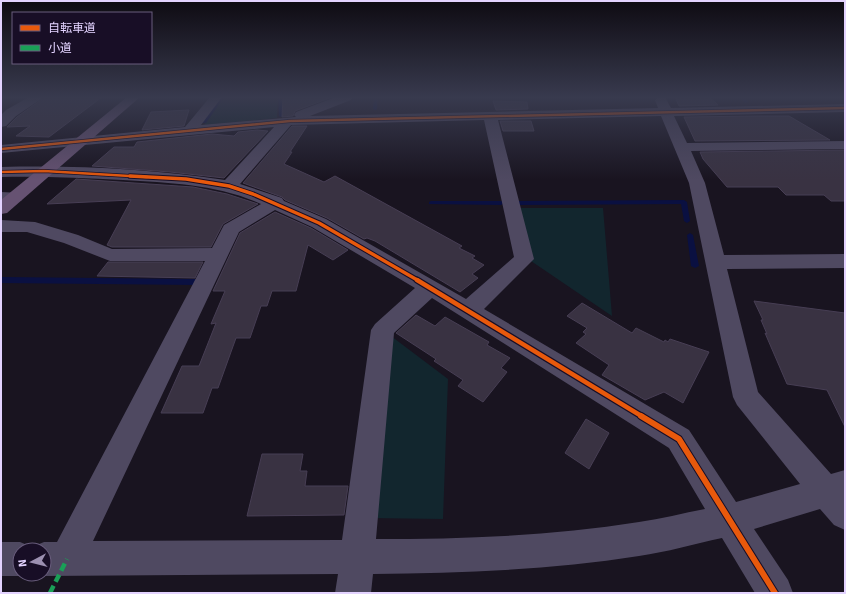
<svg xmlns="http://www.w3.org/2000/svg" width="846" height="594" font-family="Signika,'Noto Sans JP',sans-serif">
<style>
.green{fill:#12262e}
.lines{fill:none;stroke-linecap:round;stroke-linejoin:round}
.stream{fill:#0a1041;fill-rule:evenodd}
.building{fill:#393242;stroke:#473e54}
.minor{fill:#4f4961;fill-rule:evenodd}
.major{fill:#665272;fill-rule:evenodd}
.quiet{stroke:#1a9f57;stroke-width:4.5;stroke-dasharray:8 4.5;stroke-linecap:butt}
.cycleway-far3-casing{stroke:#180e26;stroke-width:4}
.cycleway-far2-casing{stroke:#180e26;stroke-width:5.5}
.cycleway-far1-casing{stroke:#180e26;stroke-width:7}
.cycleway-casing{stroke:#180e26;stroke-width:8}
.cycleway-far3{stroke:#e8590c;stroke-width:2.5}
.cycleway-far2{stroke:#e8590c;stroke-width:3.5}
.cycleway-far1{stroke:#e8590c;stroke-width:4.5}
.cycleway{stroke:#e8590c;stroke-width:6}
</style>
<rect width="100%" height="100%" fill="#191420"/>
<path class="green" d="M224,97H278L277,118L204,125Z
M518,208H603L612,316L531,261Z
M387,333L448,379L443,519L369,518Z"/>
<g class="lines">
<path class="stream" d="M220,97H224L206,123H202V122Z
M278,97H282L283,116L281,117L279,116Z
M374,97H378L377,109L375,110L373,109Z
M739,97H744L749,102L745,103Z
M684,200L687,202L690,221L687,223L684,221L681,204L519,205L516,203L519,201Z
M431,201H501L504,203L501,205L429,204V202Z
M690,233L693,235L699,266L695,268L691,266L687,235Z
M1,277L197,279L201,282L197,285L1,283Z"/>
</g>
<path class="building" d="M45,97H102L49,137L16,136L30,126L7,127L17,117Z
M283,97H332L295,111L293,116L282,117Z
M675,97H709L718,105L679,106Z
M493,101L527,102L528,109L496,110Z
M189,110L184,126L142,130L151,112Z
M759,116H789L830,140L695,141L684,117Z
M500,121H531L534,131H503Z
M292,126H307L290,152H292L284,164L324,182L335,176L462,246L459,248L475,256L472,258L484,265L472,274L478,278L460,292L375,241L367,238L364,239L327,218L285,200L282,197L243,183Z
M257,130L268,131L224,178L170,172L92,166L114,147H134L137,142L212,134L234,136L238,132Z
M845,150V201H831L824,195H786L778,187H727L703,159L700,152Z
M76,179L193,187L227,194L258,204L223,224L211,247H112L107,245L131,200L47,204Z
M275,212L311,228L348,250L333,260L308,245L296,291H272L267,306H261L250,338H236L218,388H212L203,413H161L182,366H199L216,323L211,324L225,291H213L240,233Z
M108,262H203L195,278L97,276Z
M754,301L845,313V427L827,390L787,384L765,333L767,334L761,320H763Z
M582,303L632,333L636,328L664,342L665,340L668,342L670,339L709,352L683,403L664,392L645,400L602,375L609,365L576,343L586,334L583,332L587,328L567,316Z
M416,315L435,326L445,317L489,342L487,345L510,358L501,368L507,372L483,402L458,386L463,380L434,361L436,359L396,333Z
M586,419L609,433L589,469L565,453Z
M262,454H303L300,471H307L305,486H348L344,515L247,516Z"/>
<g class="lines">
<path class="minor" d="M29,97H44L16,116L6,126L1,127V115L6,110Z
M210,97H222L201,125L296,117L294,115L296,112L336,97H353L351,100L310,116L658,108L655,100L659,97H665L671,108L845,104V112L674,116L687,143L845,141V149L691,151L705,183L724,255L845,254V268L727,269L758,392L831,474L845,470V530L834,525L820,509L754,529L788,580L793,593H755L722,538C694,544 667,552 639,556C551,570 462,573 373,574L371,593H335L338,574L44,576L38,574H44V550H20V574H26L20,576H1V542H20L32,547L44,542H57L205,261H110L64,243L27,232H1V220L35,222L78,235L112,249L212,248L224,225L261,204C217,184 170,183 123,180C82,178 42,176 1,177V167C75,165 152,169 225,180L274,127L1,153V145L185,127ZM661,116L689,183L733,397L737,405L800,484L736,502L689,430L484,309L534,259L498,120ZM484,120L514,257L466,299L326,219L284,201L282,198L240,184L291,125ZM275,210L312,227L415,288L375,324L371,330L342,540L93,541L239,232ZM432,298L669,448L705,509C683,513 661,519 639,522C552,536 464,539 376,539L394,333Z
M1,192L21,193L24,197L21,201L1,202Z"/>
<path class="major" d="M127,97H140L7,213L1,214V200Z"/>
<path class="quiet" d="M50,593L67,559"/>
<defs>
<path id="cycleway-far3" d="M1,149L290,121L845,108
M1,172L44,171L147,177"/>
<path id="cycleway-far2" d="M130,176L186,179L229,186L253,194L319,223L419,281"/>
<path id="cycleway-far1" d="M417,280L643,417"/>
<path id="cycleway" d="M641,416L679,439L775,593"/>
</defs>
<use href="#cycleway-far3" class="cycleway-far3-casing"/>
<use href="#cycleway-far2" class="cycleway-far2-casing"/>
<use href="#cycleway-far1" class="cycleway-far1-casing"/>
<use href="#cycleway" class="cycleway-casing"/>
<use href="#cycleway-far3" class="cycleway-far3"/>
<use href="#cycleway-far2" class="cycleway-far2"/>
<use href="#cycleway-far1" class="cycleway-far1"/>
<use href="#cycleway" class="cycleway"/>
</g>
<linearGradient id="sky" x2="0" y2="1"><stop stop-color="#0e0b12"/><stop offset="0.54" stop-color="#383a4e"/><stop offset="1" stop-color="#383a4e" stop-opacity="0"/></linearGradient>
<rect width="846" height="180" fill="url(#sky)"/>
<rect width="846" height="594" fill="none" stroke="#e3d3ff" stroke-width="4"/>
<rect x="12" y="12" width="140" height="52" fill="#180e26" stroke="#695d7d"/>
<rect x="20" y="25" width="20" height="6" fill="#e8590c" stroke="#695d7d"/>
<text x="48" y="32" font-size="12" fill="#e3d3ff">自転車道</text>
<rect x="20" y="45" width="20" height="6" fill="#1a9f57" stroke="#695d7d"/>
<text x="48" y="52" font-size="12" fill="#e3d3ff">小道</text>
<g transform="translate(32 562) rotate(263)"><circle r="19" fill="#180e26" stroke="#695d7d"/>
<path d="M0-3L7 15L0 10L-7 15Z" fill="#9c90b1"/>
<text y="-6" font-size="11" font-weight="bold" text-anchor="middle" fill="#e3d3ff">N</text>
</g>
</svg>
